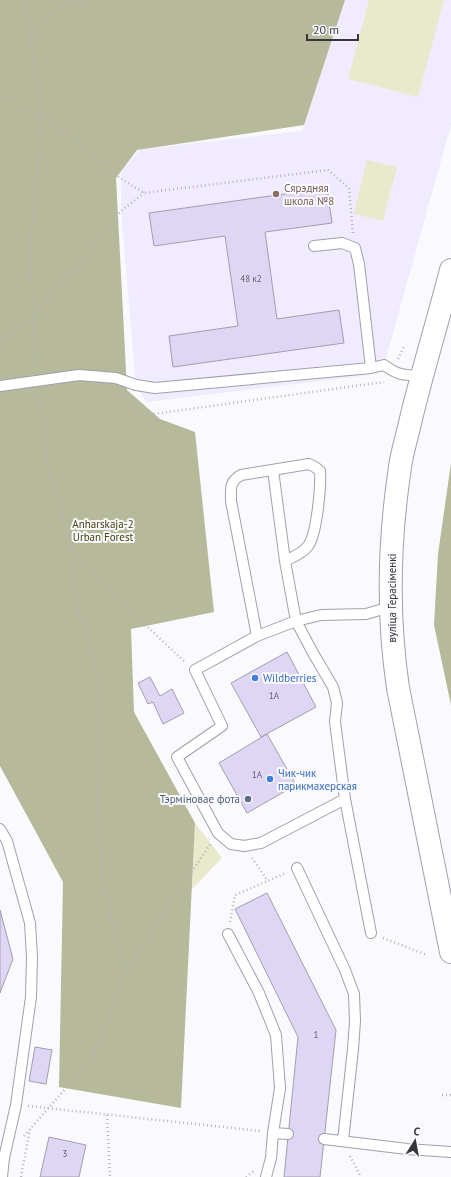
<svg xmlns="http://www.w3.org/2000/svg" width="451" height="1177" font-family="'PT Sans',sans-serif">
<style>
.built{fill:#f0ebff}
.green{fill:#e8eacb}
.forest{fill:#b7b99b}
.building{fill:#ded6f4;stroke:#a29fab}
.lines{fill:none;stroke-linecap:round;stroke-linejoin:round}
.lane-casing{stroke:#a29fab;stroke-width:12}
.secondary-casing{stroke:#a29fab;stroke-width:24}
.path{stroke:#b5b4b9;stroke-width:2.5;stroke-dasharray:1 3;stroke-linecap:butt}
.lane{stroke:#fff;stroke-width:10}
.secondary{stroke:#fff;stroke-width:22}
.education-dot{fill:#8d6e63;stroke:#faf9fe;stroke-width:1.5}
.shop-dot{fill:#3f7fe0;stroke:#faf9fe;stroke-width:1.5}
.service-dot{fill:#5c6f8a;stroke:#faf9fe;stroke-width:1.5}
.labels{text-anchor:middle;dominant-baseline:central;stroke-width:4;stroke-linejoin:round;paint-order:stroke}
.number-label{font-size:9px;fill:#625e69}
.education-label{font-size:11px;fill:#785e54;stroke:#faf9fe;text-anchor:start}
.park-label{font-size:11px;fill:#43440f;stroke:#faf9fe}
.street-label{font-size:11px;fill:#38363b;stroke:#faf9fe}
.shop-label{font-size:11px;fill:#366cbe;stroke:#faf9fe;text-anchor:start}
.service-label{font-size:11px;fill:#4e5e75;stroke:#faf9fe;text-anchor:end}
</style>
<rect width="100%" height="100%" fill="#faf9fe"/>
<path class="built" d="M345,0H451V125L384,365L370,375L146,402L136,385L121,211V171L141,149L302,131Z"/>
<path class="green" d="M369,0H444L418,97L348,79Z
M367,160L397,167L383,221L354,214Z
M195,823L222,858L192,889Z"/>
<path class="forest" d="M0,0H345L304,125L137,150L116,178L127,390L160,419L195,432L214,612L131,629L134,712L195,823L181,1108L59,1087L63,882L0,766Z
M451,463V705L434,625L438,554Z"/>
<path class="building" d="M327,188L332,223L265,232L277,319L339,310L344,343L173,367L169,336L238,326L225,236L154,246L149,213Z
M287,652L316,707L261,737L231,683Z
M150,677L160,696L172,689L184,713L163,724L153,702L148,704L138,683Z
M267,734L296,785L247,813L219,763Z
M267,893L336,1030L320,1177H284L298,1037L235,909Z
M0,910L13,959L0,993Z
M35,1047L52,1050L46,1084L29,1081Z
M49,1137L86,1145L79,1177H40Z"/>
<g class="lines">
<defs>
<path id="lane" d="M314,246L342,243L355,248L359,264L371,368
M0,386L79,375L116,378L136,385L155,388L371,368L384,365C399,376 404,375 422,376
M273,470L285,561L296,621L313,653L333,687L337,703L335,722L345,799L261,843L244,846L231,844L218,833L177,757L222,726L195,670L257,636L296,621L321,615L366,614L390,607
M257,636L231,501C231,488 229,482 241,475L309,464L315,467L320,471C321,486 317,534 308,546C303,553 293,557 285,561
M345,799L371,933
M0,829L7,841L30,923L32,957L31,997L16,1105L4,1158L2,1177
M297,868L345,970L354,994L355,1021L353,1049L343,1141
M228,934L259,993L276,1035L280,1088L273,1133L271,1158L266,1177
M273,1133L288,1134
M324,1139L407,1149L451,1152"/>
<path id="secondary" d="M451,270C438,321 422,372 410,423C407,437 402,452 400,467C389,540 387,614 398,688L451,952"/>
</defs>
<use href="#lane" class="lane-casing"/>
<use href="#secondary" class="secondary-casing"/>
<path class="path" d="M25,0L42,120L38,173L30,246L36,368
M31,38L56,8L86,0
M0,96L42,120L71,134L120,178L144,193L328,170L349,188L353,234
M0,342L33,318L121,211L144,193
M398,359L404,346
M38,394L49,472L72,550L75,596L101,692L98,805L104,884L125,972
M121,395L146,415L384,382
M73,550L111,593L185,662
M252,858L268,881
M230,922L235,895L286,873
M383,938L427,955
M442,1095H451
M28,1106L260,1131
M107,1115L110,1177
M24,1136L93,1057L125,972L211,843
M350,1156L361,1177
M21,1177L30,1129
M246,1177L254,1171"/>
<use href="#lane" class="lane"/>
<use href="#secondary" class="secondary"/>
</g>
<circle class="education-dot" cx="276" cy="194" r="4"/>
<g class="shop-dot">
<circle cx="255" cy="678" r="4"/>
<circle cx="270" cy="779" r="4"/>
</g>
<circle class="service-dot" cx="248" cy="799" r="4"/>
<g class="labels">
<g class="number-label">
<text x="251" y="278">48 к2</text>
<text x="274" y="695">1А</text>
<text x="257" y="774">1А</text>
<text x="316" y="1034">1</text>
<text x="65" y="1153">3</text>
</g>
<g class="education-label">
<text x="284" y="188">Сярэдняя<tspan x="284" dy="13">школа №8</tspan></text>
</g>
<g class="park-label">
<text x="103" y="524">Anharskaja-2<tspan x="103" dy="13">Urban Forest</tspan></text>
</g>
<g class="street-label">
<text transform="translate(392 598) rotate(-90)">вуліца Герасіменкі</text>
</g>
<g class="shop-label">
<text x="263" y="678">Wildberries</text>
<text x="278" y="773">Чик-чик<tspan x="278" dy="13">парикмахерская</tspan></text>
</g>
<g class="service-label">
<text x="240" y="799">Тэрміновае фота</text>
</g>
</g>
<g transform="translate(415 1141) rotate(11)" stroke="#faf9fe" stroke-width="3" paint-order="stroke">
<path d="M0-3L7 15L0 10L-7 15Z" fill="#38363b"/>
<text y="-6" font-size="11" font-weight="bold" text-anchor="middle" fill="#38363b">С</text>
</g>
<path d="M307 34v6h51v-6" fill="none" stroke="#38363b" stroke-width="2"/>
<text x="313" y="34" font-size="12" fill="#38363b" stroke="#faf9fe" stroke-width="3" paint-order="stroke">20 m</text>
</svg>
